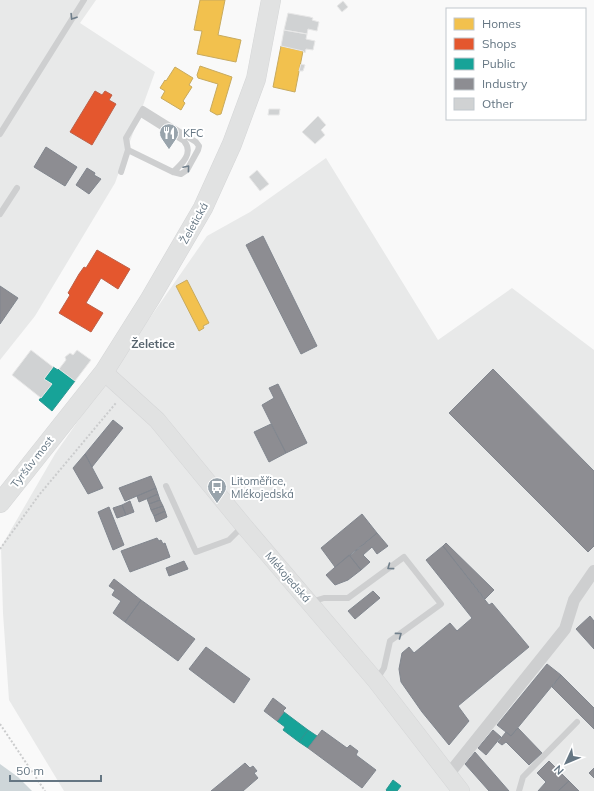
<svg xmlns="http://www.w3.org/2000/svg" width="594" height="791" font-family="Mulish,sans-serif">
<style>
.built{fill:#e8e9e9}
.water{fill:#ced6d9}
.homes{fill:#f2c14e;stroke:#c8aa5e}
.shops{fill:#e4572e;stroke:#be6048}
.public{fill:#17a398;stroke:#2e9692}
.industry{fill:#8d8d92;stroke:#81868e}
.building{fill:#d0d2d3;stroke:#e8e8e8}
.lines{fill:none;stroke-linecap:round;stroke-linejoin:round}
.secondary-casing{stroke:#d5d6d7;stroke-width:18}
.primary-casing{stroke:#d5d6d7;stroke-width:20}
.path{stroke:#cbcccd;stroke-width:2;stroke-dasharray:2 2;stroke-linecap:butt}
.lane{stroke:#cecfd0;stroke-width:6}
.street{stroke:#cecfd0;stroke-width:12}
.secondary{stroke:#e1e2e2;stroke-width:17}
.primary{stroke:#e1e2e2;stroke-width:19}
.oneway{stroke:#707f8b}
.labels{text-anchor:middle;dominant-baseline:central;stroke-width:4;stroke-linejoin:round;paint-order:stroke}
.poi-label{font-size:11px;fill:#657683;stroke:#fff;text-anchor:start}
.street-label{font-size:11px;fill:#657683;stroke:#fff}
.neighbourhood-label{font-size:12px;font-weight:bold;fill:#57646e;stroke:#fff}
</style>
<rect width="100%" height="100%" fill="#f9f9f9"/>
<path class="built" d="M0,0H96L80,23L155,72L115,183L35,316L0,360Z
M326,158L438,340L512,288L594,350V791H64L9,700L3,613L1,547L55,454L207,236L250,212Z"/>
<path class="water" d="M0,764L18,777L32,791H0Z"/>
<path class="homes" d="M200,0H225L218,35L241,40L236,62L197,54L202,31L194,30Z
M281,46L303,51L295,92L273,87Z
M200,66L232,77L221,114L217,115L210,111L218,84L198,78L197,75Z
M175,67L193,78L189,85L192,87L183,101L185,103L181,110L161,98L165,91L160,88L165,80L166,81Z
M187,280L209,323L203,326L204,328L199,331L176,286Z"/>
<path class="shops" d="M95,91L102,95L105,91L112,95L109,100L116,104L92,145L70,132Z
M97,250L130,269L118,289L101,278L86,303L103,313L91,332L59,313L70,295L68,293L79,274L84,267L86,268Z"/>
<path class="public" d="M53,367L58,370L59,369L75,381L52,411L39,400L52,384L44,379Z
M284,712L308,730L299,742L283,730L285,727L277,721Z
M308,730L317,736L308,748L299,742Z
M393,780L401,786L397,791H387L386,790Z"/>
<path class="industry" d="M46,147L77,167L65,186L34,167Z
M87,168L95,173L94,175L101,179L89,194L76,185Z
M263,236L317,346L301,354L246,245Z
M0,286L18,298L0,324Z
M493,369L594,471V546L588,552L449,413Z
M278,384L307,443L286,453L262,405L274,398L269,388Z
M113,420L123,428L92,467L85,454Z
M271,424L286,453L269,462L254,432Z
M85,454L103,488L88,494L73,468Z
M151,476L156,488L125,501L119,488Z
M156,488L158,494L139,502L137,496Z
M158,494L160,500L149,504L147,499Z
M160,500L163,506L151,510L149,504Z
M130,501L134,512L126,515L122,505Z
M122,505L126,515L117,518L113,508Z
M163,506L165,511L154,516L151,510Z
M109,507L124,545L113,550L98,512Z
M165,511L167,517L156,522L154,516Z
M362,514L377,533L335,567L321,548Z
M377,533L388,546L377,554L372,547L363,555L370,562L361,570L350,556Z
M157,538L159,541L161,540L163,544L165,543L170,557L130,572L121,551Z
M446,543L494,590L485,599L443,546Z
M443,546L489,605L492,603L529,647L458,706L469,721L449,745L422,712L401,682L399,669L402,653L409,647L414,653L450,623L457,631L472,618L426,560Z
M349,555L361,570L348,580L335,585L326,575Z
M184,561L188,569L169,576L166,568Z
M114,579L141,600L125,622L113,613L121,601L112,595L115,590L109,586Z
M373,591L380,598L355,619L348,611Z
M141,600L195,639L178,661L125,622Z
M590,616L594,621V649L576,629Z
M206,647L250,679L234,703L189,669Z
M547,664L561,675L511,736L497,725Z
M561,675L594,708V729L552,687Z
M273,698L286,708L283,711L284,712L277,721L264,711Z
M518,728L542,753L529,765L506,742L502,745L498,742L506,732L511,736Z
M322,730L347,748L350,745L358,751L356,755L376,770L362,788L308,748Z
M493,730L501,737L486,755L478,748Z
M475,752L509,791H489L465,764Z
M549,761L569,781L558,791H538L546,782L537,773Z
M245,763L250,768L253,766L257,771L254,773L258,778L243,791H211Z
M594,768V778L589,773Z
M569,781L579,791H558Z"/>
<path class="building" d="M343,1L348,7L342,12L337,6Z
M288,13L310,17L313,18L312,20L319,22L317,31L308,29L307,34L284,30Z
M284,30L307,34L306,39L315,41L313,50L306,49L305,53L303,51L281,46Z
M301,64L305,65L303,71H299Z
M269,109H280L279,115H268Z
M318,116L326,125L321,130L325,135L315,144L302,132Z
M257,170L269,184L260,191L249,177Z
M31,350L53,367L44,379L52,384L41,398L12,375Z
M77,350L91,360L75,381L59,369L66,360L65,357L70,353L73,355Z"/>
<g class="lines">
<defs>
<path id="secondary" d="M104,372L157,420L244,526L376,681L461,791"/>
<path id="primary" d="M0,503L104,372L150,299L203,208L232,144L256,79L271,0"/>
</defs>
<use href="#secondary" class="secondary-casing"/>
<use href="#primary" class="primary-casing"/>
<path class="path" d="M0,549L39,495L116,403
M0,724L45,791"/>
<path class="lane" d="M141,114L184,141C194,153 182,164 173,172
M0,134L84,0
M121,172L128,150L126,138L143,109L196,142L199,146L198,150L187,170L181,174L173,172L128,150
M0,214L17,188
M166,486L196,552L229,540L243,526
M311,602L324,598H348L404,557L441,604L390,641L384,668L377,679
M519,791L523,777L577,722"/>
<path class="street" d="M448,775L565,629L574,600L594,571"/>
<use href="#secondary" class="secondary"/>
<use href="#primary" class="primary"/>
</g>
<defs><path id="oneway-chevron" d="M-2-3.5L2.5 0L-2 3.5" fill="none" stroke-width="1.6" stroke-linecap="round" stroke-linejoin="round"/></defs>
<g class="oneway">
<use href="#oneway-chevron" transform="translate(73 17) rotate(122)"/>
<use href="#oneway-chevron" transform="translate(187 168) rotate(-50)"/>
<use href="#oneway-chevron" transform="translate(390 567) rotate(144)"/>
<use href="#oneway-chevron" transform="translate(399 635) rotate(-36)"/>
</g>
<defs>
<symbol id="restaurant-pin" viewBox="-11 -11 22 30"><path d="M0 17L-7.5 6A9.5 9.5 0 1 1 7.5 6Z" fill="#99a4ac" stroke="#fff"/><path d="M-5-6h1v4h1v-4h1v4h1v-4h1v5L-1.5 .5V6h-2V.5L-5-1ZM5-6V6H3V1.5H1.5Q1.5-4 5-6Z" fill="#fff"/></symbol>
<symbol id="bus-pin" viewBox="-11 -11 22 30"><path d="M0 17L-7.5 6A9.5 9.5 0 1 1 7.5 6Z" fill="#99a4ac" stroke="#fff"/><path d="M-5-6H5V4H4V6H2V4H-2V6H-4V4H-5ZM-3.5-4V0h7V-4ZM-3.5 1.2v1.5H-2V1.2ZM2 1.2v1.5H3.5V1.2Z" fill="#fff"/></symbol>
</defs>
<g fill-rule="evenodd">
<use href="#restaurant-pin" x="158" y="122" width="22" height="30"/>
<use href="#bus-pin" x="206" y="476" width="22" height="30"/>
</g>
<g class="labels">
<g class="poi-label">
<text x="183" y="133">KFC</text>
<text x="231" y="481">Litoměřice,<tspan x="231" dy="13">Mlékojedská</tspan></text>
</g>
<g class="street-label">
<text transform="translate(194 223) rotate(-61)">Želetická</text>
<text transform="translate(32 462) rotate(-52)">Tyršův most</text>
<text transform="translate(288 577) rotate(49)">Mlékojedská</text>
</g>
<g class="neighbourhood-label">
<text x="153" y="343">Želetice</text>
</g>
</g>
<rect x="446" y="8" width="140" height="112" fill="#ffffff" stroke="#c1c8cd"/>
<rect x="454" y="18" width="20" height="12" fill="#f2c14e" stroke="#c1c8cd"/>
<text x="482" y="28" font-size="12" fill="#657683">Homes</text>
<rect x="454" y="38" width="20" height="12" fill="#e4572e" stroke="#c1c8cd"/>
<text x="482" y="48" font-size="12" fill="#657683">Shops</text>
<rect x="454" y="58" width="20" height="12" fill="#17a398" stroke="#c1c8cd"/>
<text x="482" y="68" font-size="12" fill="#657683">Public</text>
<rect x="454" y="78" width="20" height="12" fill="#8d8d92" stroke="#c1c8cd"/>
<text x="482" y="88" font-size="12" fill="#657683">Industry</text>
<rect x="454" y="98" width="20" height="12" fill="#d0d2d3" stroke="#c1c8cd"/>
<text x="482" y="108" font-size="12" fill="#657683">Other</text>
<g transform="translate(566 763) rotate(226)" stroke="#ffffff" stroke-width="3" paint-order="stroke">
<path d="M0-3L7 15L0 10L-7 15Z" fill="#657683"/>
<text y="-6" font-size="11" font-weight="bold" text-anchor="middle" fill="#657683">N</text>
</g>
<path d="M10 775v6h91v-6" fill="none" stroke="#657683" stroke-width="2"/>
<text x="16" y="775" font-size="12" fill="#657683" stroke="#ffffff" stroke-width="3" paint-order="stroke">50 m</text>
</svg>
